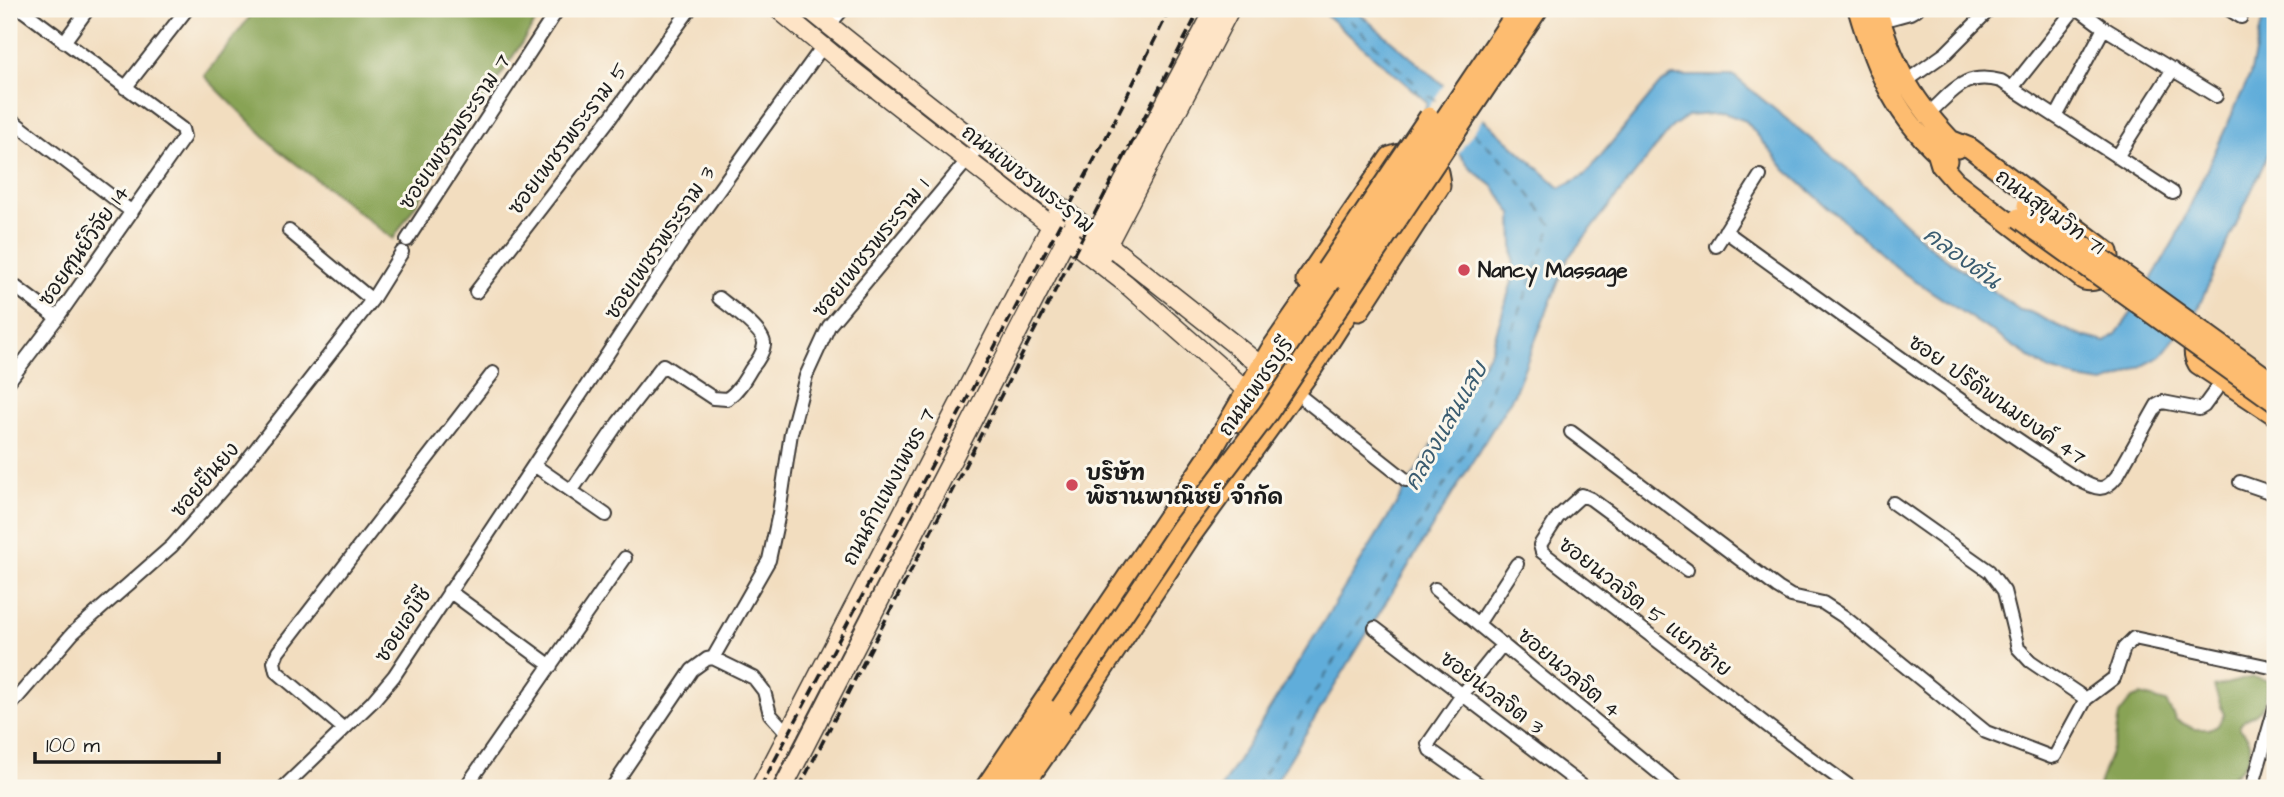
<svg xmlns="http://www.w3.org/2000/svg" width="2284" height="797" font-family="'Architects Daughter','Playpen Sans Thai',sans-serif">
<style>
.forest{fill:#88a355;stroke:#526038;stroke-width:2}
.water{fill:#61adda;stroke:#3e647b;stroke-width:2}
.pier{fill:#f2ddbf}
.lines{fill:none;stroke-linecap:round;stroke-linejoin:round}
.ferry{stroke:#3b5d71;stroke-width:2;stroke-dasharray:9 7;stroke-linecap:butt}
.street-casing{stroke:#3c3934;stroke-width:16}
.secondary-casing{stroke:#3c3934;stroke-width:21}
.primary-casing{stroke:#3c3934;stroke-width:23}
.street{stroke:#fff;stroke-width:12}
.secondary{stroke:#fee4c6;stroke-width:18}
.primary{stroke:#fdbc70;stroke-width:19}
.rail{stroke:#1c1c1c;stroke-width:3.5;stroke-dasharray:10 5;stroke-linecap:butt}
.primary-bridge-casing{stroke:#3c3934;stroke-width:23;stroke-linecap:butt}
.primary-bridge{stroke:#fdbc70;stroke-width:19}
.poi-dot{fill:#d1495b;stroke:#fbf7ec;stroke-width:2.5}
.labels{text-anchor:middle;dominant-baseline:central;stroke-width:6;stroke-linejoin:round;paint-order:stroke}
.street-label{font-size:21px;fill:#1c1c1c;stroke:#fbf7ec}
.poi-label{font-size:21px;font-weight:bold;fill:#1c1c1c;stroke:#fbf7ec;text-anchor:start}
.water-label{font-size:23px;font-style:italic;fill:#3b5d71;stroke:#fbf7ec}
</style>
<rect width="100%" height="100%" fill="#fbf7ec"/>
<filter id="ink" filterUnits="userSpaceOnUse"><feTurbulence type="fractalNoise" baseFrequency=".0143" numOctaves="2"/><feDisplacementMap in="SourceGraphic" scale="14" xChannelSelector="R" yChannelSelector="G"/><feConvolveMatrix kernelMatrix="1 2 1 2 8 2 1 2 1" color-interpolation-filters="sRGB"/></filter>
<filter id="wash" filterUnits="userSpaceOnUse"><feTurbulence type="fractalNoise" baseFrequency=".00686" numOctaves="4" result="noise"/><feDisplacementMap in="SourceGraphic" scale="28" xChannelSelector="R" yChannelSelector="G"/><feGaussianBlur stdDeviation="1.57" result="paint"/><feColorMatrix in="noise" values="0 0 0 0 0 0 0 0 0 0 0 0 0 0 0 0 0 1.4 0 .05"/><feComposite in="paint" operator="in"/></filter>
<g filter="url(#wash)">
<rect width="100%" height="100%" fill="#f2ddbf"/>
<path class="forest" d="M256,9H544L393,239L277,149L204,76Z
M2253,677L2267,680C2268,695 2266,708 2252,716C2246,719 2243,720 2239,727C2242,732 2247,734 2249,740C2254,757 2241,772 2228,778L2229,788H2098L2115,740L2119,715L2132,698L2141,695L2166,702L2176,720L2194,729H2209L2218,725L2224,715L2214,687Z"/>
<path class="water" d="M1319,9H1354L1495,129L1560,188L1585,175L1659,85L1672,76H1734L1844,166L1934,250L2020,310L2030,312L2078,335L2106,342L2116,334L2132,312L2175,239L2250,75L2265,9H2275V139L2197,310L2160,357L2121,377L2104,383L2084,380L2049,370L1902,272L1786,170L1746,121L1724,113L1688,116L1673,126L1568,258L1514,394L1272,788H1221L1491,350L1514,275L1512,214L1494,187L1471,169L1425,110L1427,102Z"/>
<path class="pier" d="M1446,82L1485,115L1457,156L1424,114Z"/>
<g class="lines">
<path class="ferry" d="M1338,9L1414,82L1418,94L1433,98L1443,106
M1255,788L1470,444L1552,225L1506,163L1468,128"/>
</g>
</g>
<g filter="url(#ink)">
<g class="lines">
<defs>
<path id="street" d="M2228,9L2241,17
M1881,21L1910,13L1917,9
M829,25L843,9
M64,42L88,9
M1905,82L1946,53L1990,9
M125,88L187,9
M2012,88L2073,11L2080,10L2104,28
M1928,114C1954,91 1964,71 2001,81L2173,193
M2056,117L2104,28L2216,96
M9,118L132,212
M2117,157L2173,69
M289,231L372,300
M1725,231C1828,305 1930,381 2035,451C2048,459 2085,488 2100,488C2107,488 2113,481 2117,476L2157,405L2163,402L2199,409L2204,406L2223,380
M407,240L558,9
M1716,246L1760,176
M9,282L57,318
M476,292L611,117L690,9
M9,381L57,318L184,137L182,129L21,9
M1295,392L1406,480
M1571,432L1778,588L1791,596L1823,603L1843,616L1986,732L2051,757L2055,756L2086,699L2114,678L2124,648L2134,638L2275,668
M534,465L606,515
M2240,482L2275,494
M572,490L618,423L663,365L713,398L727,399C738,391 744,381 751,369C756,363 763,353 764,345C766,332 729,306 719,298
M1893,503L1989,571L2004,591L2018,648L2030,661L2086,699
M1687,570L1591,499L1582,495L1558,517L1540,545L1542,552L1798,749L1852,788
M1435,589L1677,788
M449,591L551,666
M1478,624L1517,564
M1375,628L1585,788
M713,658L769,560L779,513L791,433L806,376L829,326L980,145
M9,707L73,633L172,546L241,468L372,300L402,252
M344,729L276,671L274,662L278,652L493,373
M283,788L372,702L394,676L687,234L823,46
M465,788L625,558
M612,788L692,670L707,659L713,658L754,678L764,691L770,714L788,734
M1484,788L1430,750L1428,744L1462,695L1503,644
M2252,788L2275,708"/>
<path id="secondary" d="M778,9L843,63L1125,283L1246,390
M809,9C958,130 1112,245 1261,366
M1091,243L1215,9
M1103,253L1230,9
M760,788L1061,207
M783,788L1076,219"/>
<path id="primary" d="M1858,9C1876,71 1896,118 1947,161
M1877,9C1894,69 1914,103 1958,148
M1937,152L1941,165L1955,181L2084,280C2103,284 2113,268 2108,252L1970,148L1950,140
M1306,280L1390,157C1420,146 1438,151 1440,186L1359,311
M2205,333C2194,342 2191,352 2198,364L2275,415
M1240,422L1258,398L1338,278
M985,788L1207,459L1271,349L1326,270
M1005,788L1061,707
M1022,788L1077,709L1190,537L1312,369L1360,294"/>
</defs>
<use href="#street" class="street-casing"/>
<use href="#secondary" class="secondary-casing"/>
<use href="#primary" class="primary-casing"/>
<use href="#street" class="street"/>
<use href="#secondary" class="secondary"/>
<use href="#primary" class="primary"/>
<path class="rail" d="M760,788L1110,130L1170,9
M799,788L1200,9"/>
<defs>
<path id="primary-bridge" d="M2027,205L2275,384
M2019,218L2275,402
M1326,270L1429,117
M1338,278L1519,9
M1061,707L1181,528L1268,413L1538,9"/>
</defs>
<use href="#primary-bridge" class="primary-bridge-casing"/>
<use href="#primary-bridge" class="primary-bridge"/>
</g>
</g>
<g class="poi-dot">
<circle cx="1464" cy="270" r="7"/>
<circle cx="1072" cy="485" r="7"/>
</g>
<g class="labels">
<g class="street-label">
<text transform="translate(455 132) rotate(-56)">ซอยเพชรพระราม 7</text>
<text transform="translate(568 139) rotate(-53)">ซอยเพชรพระราม 5</text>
<text transform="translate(1028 179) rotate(38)">ถนนเพชรพระราม</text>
<text transform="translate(2050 212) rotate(36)">ถนนสุขุมวิท 71</text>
<text transform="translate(660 243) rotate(-56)">ซอยเพชรพระราม 3</text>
<text transform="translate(84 246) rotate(-55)">ซอยศูนย์วิจัย 14</text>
<text transform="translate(871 248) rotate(-51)">ซอยเพชรพระราม 1</text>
<text transform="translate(1256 387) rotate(-55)">ถนนเพชรบุรี</text>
<text transform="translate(1997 400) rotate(35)">ซอย ปรีดีพนมยงค์ 47</text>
<text transform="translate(205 480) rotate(-49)">ซอยยืนยง</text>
<text transform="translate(889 487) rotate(-62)">ถนนกำแพงเพชร 7</text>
<text transform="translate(1645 607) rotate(38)">ซอยนวลจิต 5 แยกซ้าย</text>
<text transform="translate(403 625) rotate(-57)">ซอยเอบีซี</text>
<text transform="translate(1569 673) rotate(40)">ซอยนวลจิต 4</text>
<text transform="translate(1492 693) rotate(37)">ซอยนวลจิต 3</text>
</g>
<g class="poi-label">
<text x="1478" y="270">Nancy Massage</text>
<text x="1086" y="473">บริษัท<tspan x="1086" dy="24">พิธานพาณิชย์ จำกัด</tspan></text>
</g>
<g class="water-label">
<text transform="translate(1962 258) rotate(36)">คลองตัน</text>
<text transform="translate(1446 426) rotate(-60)">คลองแสนแสบ</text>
</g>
</g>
<rect width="2284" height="797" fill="none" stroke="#fbf7ec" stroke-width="35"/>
<path d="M35 752v10h184v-10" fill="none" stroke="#1c1c1c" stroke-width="3.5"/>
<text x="46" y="752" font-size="21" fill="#1c1c1c" stroke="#fbf7ec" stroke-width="5" paint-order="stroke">100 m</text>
</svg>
